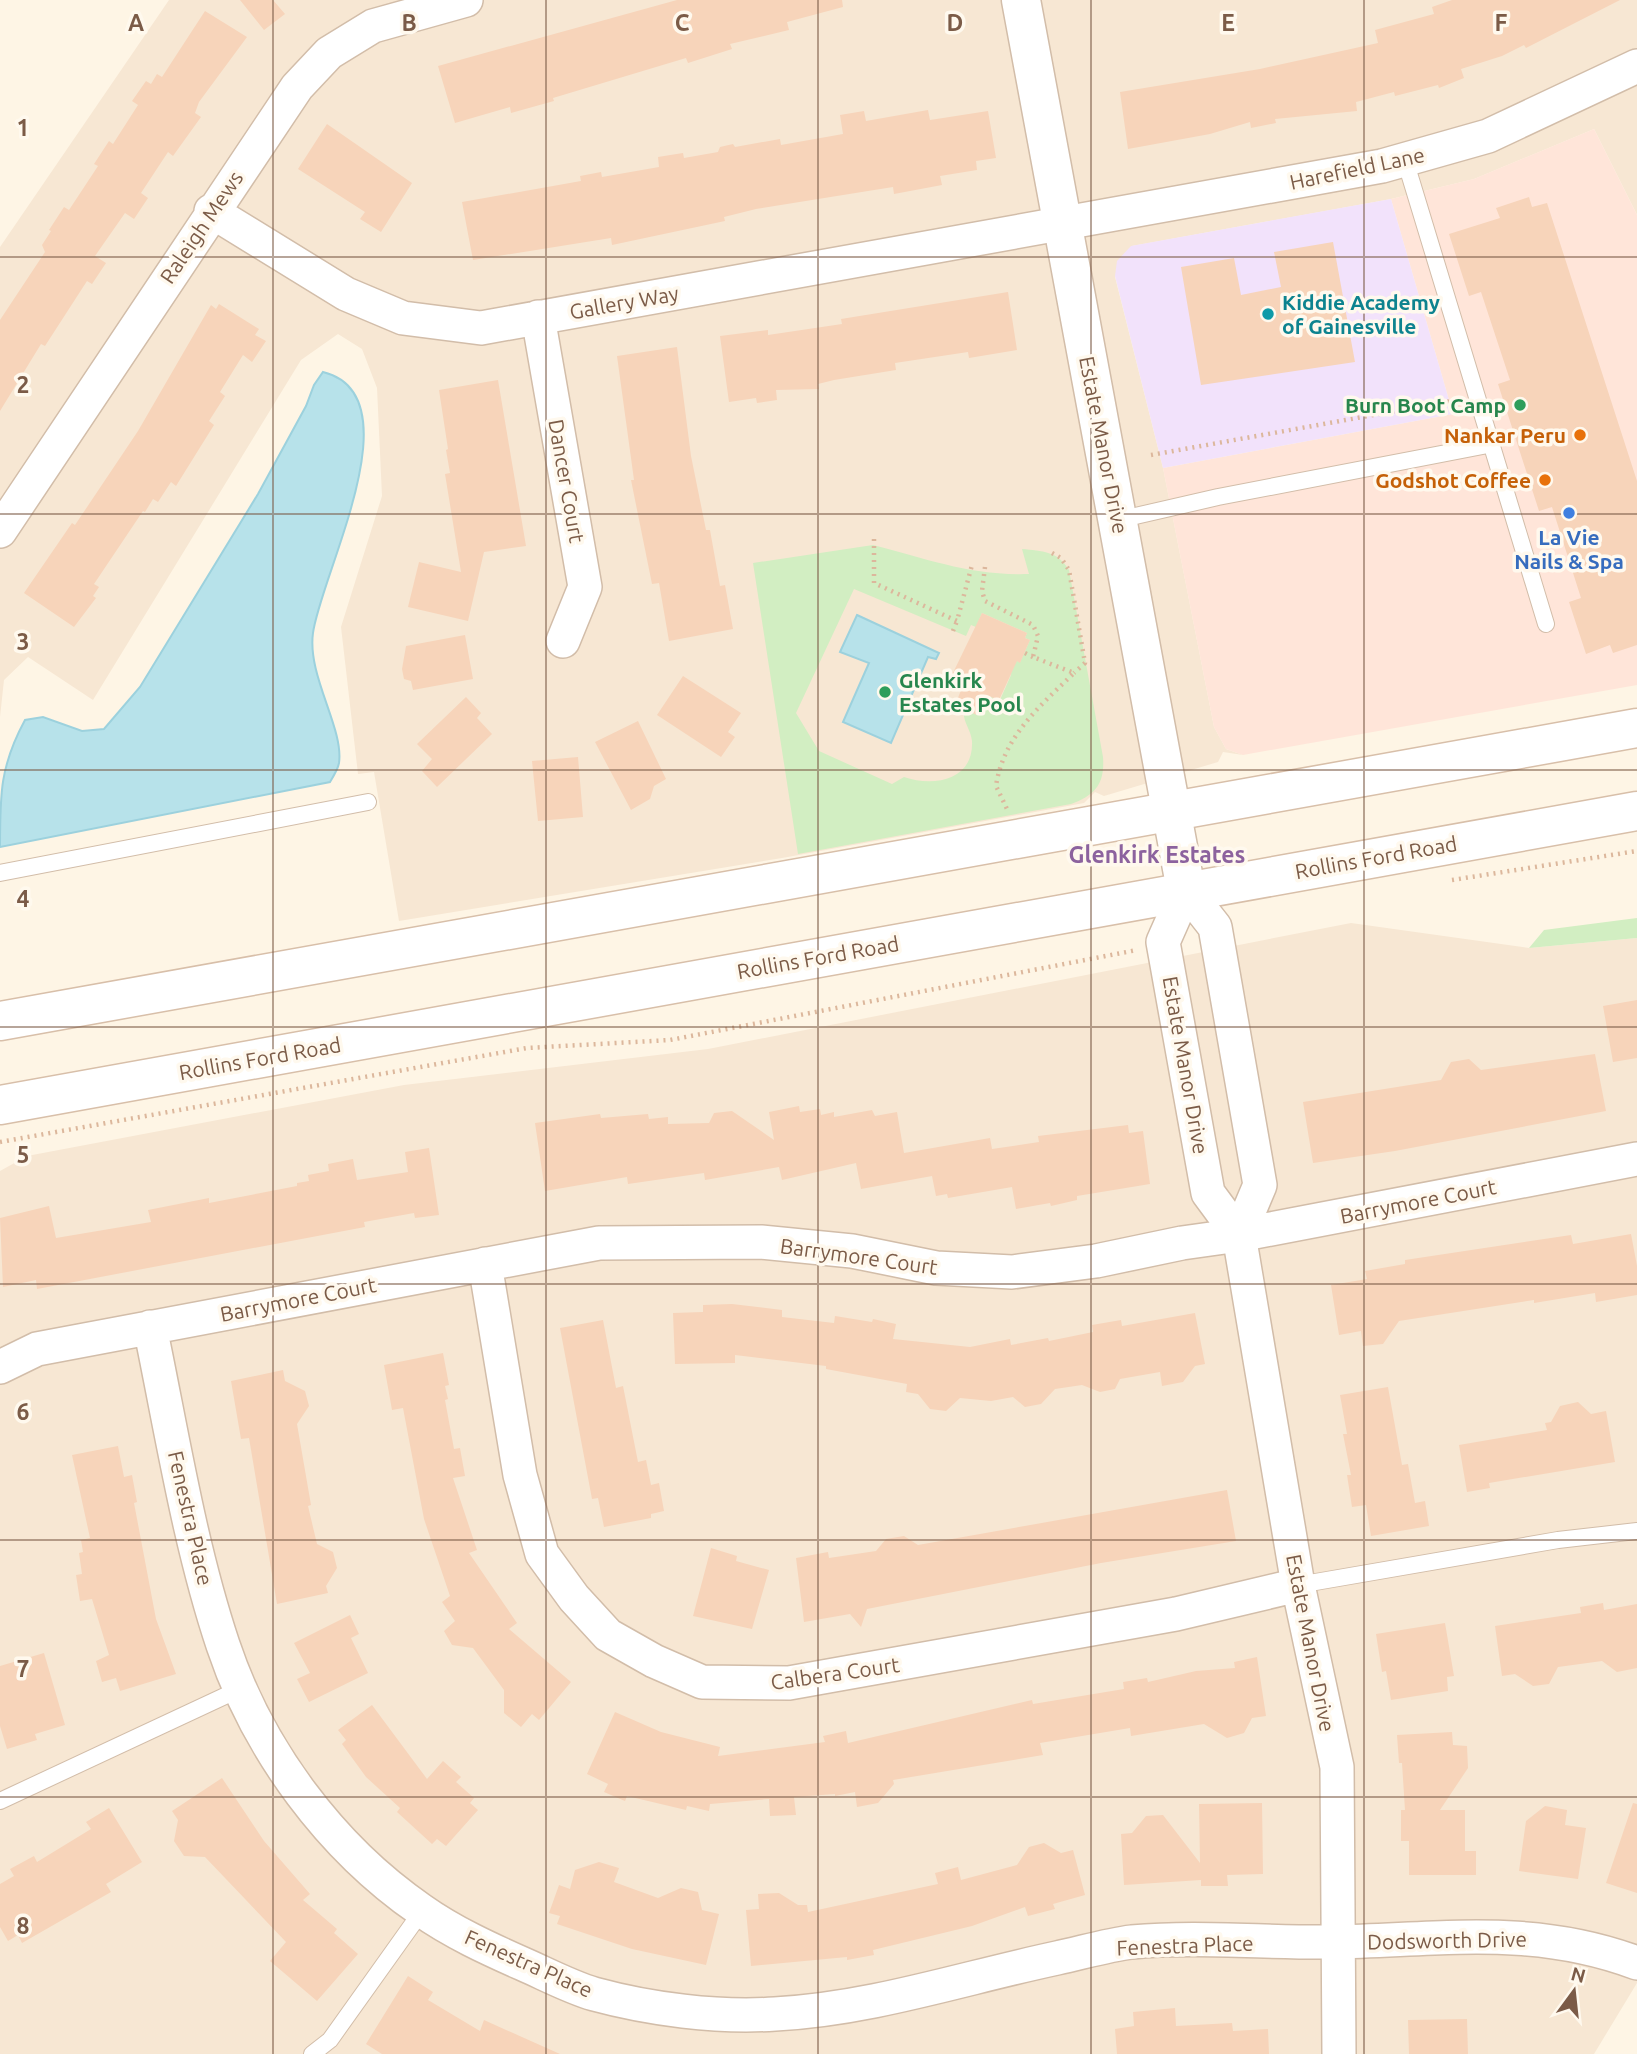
<svg xmlns="http://www.w3.org/2000/svg" width="1637" height="2054" font-family="Ubuntu,sans-serif">
<style>
.residential{fill:#f7e7d3}
.commercial{fill:#ffe5d9}
.education{fill:#f2e2fb}
.green{fill:#d2eec2;fill-rule:evenodd}
.water{fill:#b7e2ea;stroke:#9cd1dd;stroke-width:2}
.building{fill:#f7d4ba}
.lines{fill:none;stroke-linecap:round;stroke-linejoin:round}
.service-casing{stroke:#d2bda9;stroke-width:18}
.minor-casing{stroke:#d2bda9;stroke-width:36}
.tertiary-casing{stroke:#d2bda9;stroke-width:41}
.secondary-casing{stroke:#d8bfa9;stroke-width:41}
.path{stroke:#dcb79c;stroke-width:4.5;stroke-dasharray:2 5;stroke-linecap:butt}
.service{stroke:#fff;stroke-width:16}
.minor{stroke:#fff;stroke-width:33}
.tertiary{stroke:#fff;stroke-width:38}
.secondary{stroke:#fff;stroke-width:38}
.grid{fill:none;stroke:#7b5b47;stroke-width:2;stroke-opacity:0.55}
.culture-dot{fill:#0f9aa8;stroke:#fff9ee;stroke-width:2.5}
.leisure-dot{fill:#2e9e5b;stroke:#fff9ee;stroke-width:2.5}
.food-dot{fill:#e8710a;stroke:#fff9ee;stroke-width:2.5}
.shop-dot{fill:#3f7fe0;stroke:#fff9ee;stroke-width:2.5}
.labels{text-anchor:middle;dominant-baseline:central;stroke-width:7;stroke-linejoin:round;paint-order:stroke}
.street-label{font-size:21px;fill:#7b5b47;stroke:#fff9ee}
.culture-label{font-size:21px;font-weight:bold;fill:#0d838f;stroke:#fff9ee;text-anchor:start}
.leisure-label{font-size:21px;font-weight:bold;fill:#27864d;stroke:#fff9ee;text-anchor:end}
.food-label{font-size:21px;font-weight:bold;fill:#c56008;stroke:#fff9ee;text-anchor:end}
.shop-label{font-size:21px;font-weight:bold;fill:#366cbe;stroke:#fff9ee}
.neighbourhood-label{font-size:23px;font-weight:bold;fill:#8c629e;stroke:#fff9ee}
.grid-label{font-size:23px;text-anchor:middle;font-weight:bold;fill:#7b5b47;stroke:#fff9ee;stroke-width:7;stroke-linejoin:round;paint-order:stroke}
</style>
<rect width="100%" height="100%" fill="#fef5e5"/>
<path class="residential" d="M169,0H1637V215L1594,129L1474,179L1391,199L1132,246L1115,277L1163,468L1214,727L1226,749L1243,755L1223,752L1218,762L1104,796L1095,792L1084,803L782,858L399,921L374,772L358,774L341,627L382,496L377,388L362,349L338,334L301,360L93,700L28,657L4,680L0,717V247Z
M1351,923L1529,948L1637,938V1983L1594,2054H0V1171L27,1156L404,1085L708,1049Z"/>
<path class="commercial" d="M1594,129L1637,215V685L1243,755L1226,749L1214,727L1163,468L1453,414L1391,199L1474,179Z"/>
<path class="education" d="M1391,199L1453,414L1163,468L1115,276L1117,261L1131,246Z"/>
<path class="green" d="M873,545C928,559 971,576 1029,574L1022,549C1042,551 1058,551 1069,570L1103,757C1105,784 1095,795 1071,804L798,854L753,563ZM854,589L966,636L971,625L976,627L982,613L1027,633L1025,638L1030,640L1020,662L1012,659L1011,675L1000,700L986,695L977,715L964,709C962,722 971,729 972,741C974,781 933,787 904,777L892,784L819,751L796,713Z
M1637,918V938L1529,948L1544,930Z"/>
<path class="water" d="M323,372C417,395 320,576 313,633C307,676 344,728 339,763C338,769 333,777 330,782L0,847C0,794 0,766 25,720L43,717L82,731L104,729L140,687L258,494L306,406L314,385Z
M857,615L939,653L936,659L928,657L891,743L843,722L869,663L840,652Z"/>
<path class="building" d="M240,0H273L285,14L264,30Z
M677,0H842L843,7L787,22L789,30L730,44L732,49L688,63L686,58L553,98L554,101L511,113L510,107L455,123L438,66Z
M1452,0H1620L1526,48L1524,45L1502,56L1461,69L1464,78L1439,88L1438,85L1395,96L1394,92L1356,102L1357,111L1275,119L1276,123L1251,128L1250,122L1210,134L1128,149L1120,92L1260,69L1378,43L1375,30L1434,14L1432,7Z
M205,11L247,37L199,102L195,113L201,117L173,156L168,152L141,193L148,198L134,219L125,213L95,256L106,263L92,284L87,281L45,346L41,344L0,411V320L45,252L42,245L51,231L49,230L64,207L69,210L98,166L94,164L109,141L113,144L138,105L132,101L146,81L151,84L157,74L162,77Z
M928,110L930,120L988,111L996,158L976,161L977,170L940,176L942,185L894,194L893,187L756,209L724,217L725,221L612,245L611,238L473,260L462,202L581,181L580,176L601,172L602,177L659,167L658,157L683,153L684,158L718,152L720,147L733,144L735,147L780,139L781,145L843,134L840,115L864,111L866,121Z
M327,124L412,183L381,232L360,219L365,212L298,169Z
M1529,197L1532,207L1547,203L1637,481V645L1613,653L1610,645L1586,654L1569,602L1581,598L1552,507L1539,511L1498,384L1510,380L1481,292L1469,296L1449,234L1500,218L1496,208Z
M1333,242L1355,362L1201,385L1181,267L1234,258L1241,295L1281,287L1274,252Z
M1008,292L1017,350L969,358L968,352L895,363L896,370L834,380L818,384L819,389L776,390L777,400L757,403L756,398L729,402L720,336L768,330V335L842,324L841,319Z
M219,304L259,329L255,335L266,341L252,362L243,355L220,392L225,396L209,421L214,425L176,486L171,482L158,502L153,499L145,512L143,511L94,584L99,587L93,596L96,598L74,627L24,593L72,523L75,525L138,431L211,305L216,309Z
M677,347L691,456L706,530H710L720,586L725,585L733,629L669,641L659,583L652,584L631,480H634L617,356Z
M498,380L526,546L484,552L468,621L408,607L419,562L461,572L445,474L450,473L446,450L448,449L439,390Z
M982,613L1027,633L1025,638L1030,640L1020,663L1017,661L999,700L986,695L977,715L955,705L964,683L951,677Z
M465,635L473,679L413,690L411,681L404,679L402,669L406,646Z
M683,676L741,713L728,732L735,737L721,757L657,715Z
M466,697L481,713L477,718L492,734L437,787L422,771L432,759L417,744Z
M638,721L666,779L654,786L650,799L631,810L595,742Z
M578,757L583,817L538,821L532,761Z
M1637,1000V1058L1613,1062L1603,1006Z
M1595,1054L1606,1111L1395,1151L1313,1163L1303,1102L1441,1080L1451,1062L1469,1059L1481,1070Z
M799,1106L800,1112L820,1109L821,1115L834,1112V1117L872,1110L875,1116L897,1112L904,1153L990,1138L992,1149L1039,1142L1038,1136L1128,1125L1129,1133L1143,1131L1150,1184L1077,1196V1200L1051,1206L1050,1203L1016,1209L1012,1187L948,1198L947,1194L936,1196L932,1176L861,1189L856,1163L782,1180L779,1167L705,1180L704,1173L628,1184L627,1177L545,1191L535,1123L600,1114L601,1118L648,1114L649,1119L668,1117V1124L709,1123L714,1113L732,1111L774,1140L769,1112Z
M429,1148L439,1215L415,1218L414,1213L364,1222L365,1227L37,1289L36,1280L3,1287L0,1218L49,1206L56,1238L151,1222L148,1210L209,1198V1203L297,1186V1183L309,1181L308,1175L329,1171L328,1164L353,1159L357,1180L408,1172L405,1152Z
M1631,1234L1637,1266V1295L1596,1302L1595,1293L1534,1303V1300L1399,1321L1383,1344L1363,1346L1361,1331L1339,1335L1331,1285L1367,1279L1365,1271L1405,1264V1260L1571,1235L1573,1244Z
M732,1304L782,1310V1317L834,1323L835,1316L872,1322L873,1319L896,1324L893,1339L970,1347L1010,1339L1011,1345L1048,1338L1049,1341L1093,1332L1092,1325L1121,1320L1122,1326L1195,1313L1205,1364L1195,1366L1183,1382L1162,1386L1160,1372L1120,1379L1115,1389L1100,1392L1082,1385L1055,1389L1041,1404L1025,1407L1013,1397L991,1401L960,1398L946,1411L930,1409L918,1394L906,1392L907,1384L826,1369V1366L735,1355V1363L675,1364L673,1313L703,1312V1305Z
M603,1320L616,1388L623,1386L638,1462L646,1460L651,1485L659,1483L664,1511L651,1514V1518L604,1527L598,1498L592,1499L560,1328Z
M443,1353L449,1385L445,1386L448,1399L445,1400L454,1449L460,1448L465,1476L453,1478L477,1550L469,1553L517,1623L509,1629L571,1682L539,1720L532,1714L521,1727L504,1713V1690L473,1648L452,1645L444,1631L455,1621L442,1602L450,1596L424,1519L403,1408L392,1410L384,1365Z
M283,1370L285,1381L305,1391L309,1406L297,1424L311,1505L308,1506L317,1544L333,1552L337,1568L326,1586L328,1593L277,1604L249,1438L241,1439L231,1381Z
M1388,1387L1402,1465L1408,1464L1415,1503L1425,1501L1429,1526L1371,1536L1366,1505L1352,1507L1347,1475H1351L1343,1434H1347L1340,1395Z
M1578,1402L1591,1414L1606,1411L1615,1462L1489,1483L1490,1488L1467,1492L1459,1445L1547,1430L1545,1423L1551,1422L1560,1406Z
M118,1446L124,1477L132,1475L137,1502L134,1503L156,1619L176,1674L120,1691L116,1678L102,1682L96,1661L109,1655L92,1599L80,1601L76,1575L82,1574L79,1553L83,1552L81,1540L90,1538L72,1455Z
M1227,1490L1236,1541L1101,1563L867,1609L861,1627L850,1614L804,1622L796,1558L828,1552L829,1558L876,1551L886,1539L904,1536L918,1545Z
M711,1548L737,1556L736,1561L769,1570L752,1629L693,1616Z
M1603,1603L1604,1610L1637,1604V1668L1617,1672L1602,1661L1558,1667L1549,1684L1533,1686L1515,1674L1502,1676L1495,1626L1581,1613L1580,1607Z
M350,1615L359,1634L351,1638L368,1673L309,1702L297,1679L310,1673L294,1643Z
M1445,1623L1454,1676L1447,1677L1448,1691L1391,1700L1386,1671L1382,1672L1376,1634Z
M44,1653L65,1725L35,1734L37,1740L7,1749L0,1726V1666Z
M1257,1657L1266,1716L1252,1718L1244,1733L1227,1738L1204,1724L1131,1736L1130,1728L1040,1743L1043,1755L893,1780L894,1784L878,1803L857,1807L855,1792L835,1796V1794L794,1797L796,1815L770,1816L769,1799L710,1804L709,1811L687,1806L686,1810L627,1796L625,1801L604,1792L608,1784L587,1774L615,1712L661,1732L720,1747L718,1756L825,1742L823,1736L846,1731L848,1743L1032,1700L1033,1704L1124,1689L1123,1682L1147,1678L1148,1682L1196,1671L1235,1668L1234,1662Z
M372,1705L427,1779L443,1761L461,1777L456,1782L474,1798L470,1803L478,1810L446,1846L437,1839L432,1844L397,1812L400,1808L366,1777L342,1744L346,1740L338,1730Z
M1452,1732L1453,1745L1467,1746L1468,1768L1440,1810H1465V1851H1476V1875H1409V1841H1401V1810H1405L1402,1763H1399L1397,1735Z
M222,1778L264,1841L310,1894L303,1900L337,1929L334,1933L358,1954L317,2001L270,1961L286,1942L205,1857L184,1856L174,1841L178,1820L172,1811Z
M1262,1803L1263,1874L1227,1875L1228,1886H1201V1880L1124,1885L1121,1834L1132,1833L1146,1816L1163,1815L1200,1863L1199,1804Z
M1633,1803L1637,1804V1893L1606,1883Z
M1545,1806L1567,1810L1565,1825L1586,1828L1578,1879L1519,1871L1526,1821Z
M109,1808L142,1862L106,1884L111,1892L22,1943L18,1935L8,1941L0,1927V1884L14,1876L10,1869L34,1856L37,1862L91,1829L86,1822Z
M1044,1843L1061,1853L1073,1850L1085,1895L1053,1904L1055,1909L1028,1916L1025,1907L972,1926L873,1950L874,1955L847,1960V1957L751,1966L746,1910L759,1909L758,1894L779,1893L798,1905H807L808,1912L938,1884L935,1873L958,1867L961,1880L1017,1865L1029,1847Z
M599,1862L619,1868L614,1882L658,1898L681,1888L698,1892L702,1910L719,1914L706,1965L632,1949L557,1924L560,1916L549,1913L559,1885L570,1889L575,1870Z
M408,1976L433,1992L428,2000L480,2031L484,2020L560,2054H382L366,2044Z
M1175,2008L1176,2026L1232,2023L1233,2031L1268,2029L1269,2054H1117L1115,2029L1134,2026L1133,2012Z
M1467,2019L1468,2054H1409L1408,2020Z"/>
<g class="lines">
<defs>
<path id="service" d="M1405,160L1546,624
M1118,520L1218,497L1493,444
M0,873L368,802
M1298,1585L1558,1540L1637,1531
M0,1801L242,1688
M312,2054L330,2040L422,1911"/>
<path id="minor" d="M211,211L346,294L403,318L481,328L1382,166L1488,136L1637,66
M538,317L585,587L563,641
M0,531L297,87L329,53L373,26L466,0
M1239,1235L1260,1185L1215,927L1186,890L1163,942L1208,1193L1239,1235L1298,1585L1337,1767L1339,2054
M485,1264L520,1475L542,1554L574,1598L608,1635L654,1661L702,1682L789,1683L1176,1614L1298,1585
M150,1327C172,1433 189,1543 223,1645C258,1750 331,1848 421,1910C452,1932 489,1949 523,1964C546,1974 570,1987 594,1994C649,2009 717,2018 775,2014C871,2009 963,1978 1057,1958C1081,1953 1107,1945 1132,1942C1197,1936 1267,1943 1333,1942C1441,1940 1533,1924 1637,1963
M0,1367L37,1349L599,1243L761,1242L852,1251L936,1268L1012,1272L1096,1261L1182,1243L1239,1235L1637,1159"/>
<path id="tertiary" d="M1021,0L1186,890"/>
<path id="secondary" d="M0,1021L1637,728
M0,1105L1637,811"/>
</defs>
<use href="#service" class="service-casing"/>
<use href="#minor" class="minor-casing"/>
<use href="#tertiary" class="tertiary-casing"/>
<use href="#secondary" class="secondary-casing"/>
<path class="path" d="M1151,455L1457,400
M874,539V583L957,621L972,565
M1052,553L1061,558L1069,570L1085,663L1074,673
M985,567L982,591L985,601L1033,625L1038,636L1033,657L1074,673C1040,706 1003,737 996,786L1007,809
M953,631L957,621
M1025,653L1033,657
M1452,880L1637,851
M0,1142L527,1048L670,1040L1137,950"/>
<use href="#service" class="service"/>
<use href="#minor" class="minor"/>
<use href="#tertiary" class="tertiary"/>
<use href="#secondary" class="secondary"/>
</g>
<path class="grid" d="M273,0V2054M546,0V2054M818,0V2054M1091,0V2054M1364,0V2054M0,257H1637M0,514H1637M0,770H1637M0,1027H1637M0,1284H1637M0,1540H1637M0,1797H1637"/>
<circle class="culture-dot" cx="1268" cy="314" r="7"/>
<g class="leisure-dot">
<circle cx="1520" cy="405" r="7"/>
<circle cx="885" cy="692" r="7"/>
</g>
<g class="food-dot">
<circle cx="1580" cy="435" r="7"/>
<circle cx="1545" cy="480" r="7"/>
</g>
<circle class="shop-dot" cx="1569" cy="513" r="7"/>
<g class="labels">
<g class="street-label">
<text transform="translate(1357 168) rotate(-12)">Harefield Lane</text>
<text transform="translate(201 227) rotate(-56)">Raleigh Mews</text>
<text transform="translate(624 302) rotate(-10)">Gallery Way</text>
<text transform="translate(1104 445) rotate(79)">Estate Manor Drive</text>
<text transform="translate(567 481) rotate(80)">Dancer Court</text>
<text transform="translate(1376 857) rotate(-10)">Rollins Ford Road</text>
<text transform="translate(818 957) rotate(-10)">Rollins Ford Road</text>
<text transform="translate(260 1058) rotate(-10)">Rollins Ford Road</text>
<text transform="translate(1186 1065) rotate(80)">Estate Manor Drive</text>
<text transform="translate(1418 1201) rotate(-11)">Barrymore Court</text>
<text transform="translate(859 1256) rotate(8)">Barrymore Court</text>
<text transform="translate(298 1299) rotate(-11)">Barrymore Court</text>
<text transform="translate(191 1518) rotate(77)">Fenestra Place</text>
<text transform="translate(1311 1643) rotate(79)">Estate Manor Drive</text>
<text transform="translate(835 1673) rotate(-8)">Calbera Court</text>
<text transform="translate(1447 1940) rotate(-1)">Dodsworth Drive</text>
<text transform="translate(1185 1945) rotate(-2)">Fenestra Place</text>
<text transform="translate(529 1963) rotate(24)">Fenestra Place</text>
</g>
<g class="culture-label">
<text x="1282" y="302">Kiddie Academy<tspan x="1282" dy="24">of Gainesville</tspan></text>
</g>
<g class="leisure-label">
<text x="1506" y="405">Burn Boot Camp</text>
<text x="899" y="680" text-anchor="start">Glenkirk<tspan x="899" dy="24">Estates Pool</tspan></text>
</g>
<g class="food-label">
<text x="1566" y="435">Nankar Peru</text>
<text x="1531" y="480">Godshot Coffee</text>
</g>
<g class="shop-label">
<text x="1569" y="537">La Vie<tspan x="1569" dy="24">Nails &amp; Spa</tspan></text>
</g>
<g class="neighbourhood-label">
<text x="1157" y="854">Glenkirk Estates</text>
</g>
</g>
<g class="grid-label">
<text x="136" y="31">A</text>
<text x="409" y="31">B</text>
<text x="682" y="31">C</text>
<text x="955" y="31">D</text>
<text x="1228" y="31">E</text>
<text x="1501" y="31">F</text>
<text x="23" y="136">1</text>
<text x="23" y="393">2</text>
<text x="23" y="650">3</text>
<text x="23" y="907">4</text>
<text x="23" y="1163">5</text>
<text x="23" y="1420">6</text>
<text x="23" y="1677">7</text>
<text x="23" y="1934">8</text>
</g>
<g transform="translate(1574 1991) rotate(15)" stroke="#fff9ee" stroke-width="5" paint-order="stroke">
<path d="M0-5L12 26L0 18L-12 26Z" fill="#7b5b47"/>
<text y="-10" font-size="19" font-weight="bold" text-anchor="middle" fill="#7b5b47">N</text>
</g>
</svg>
